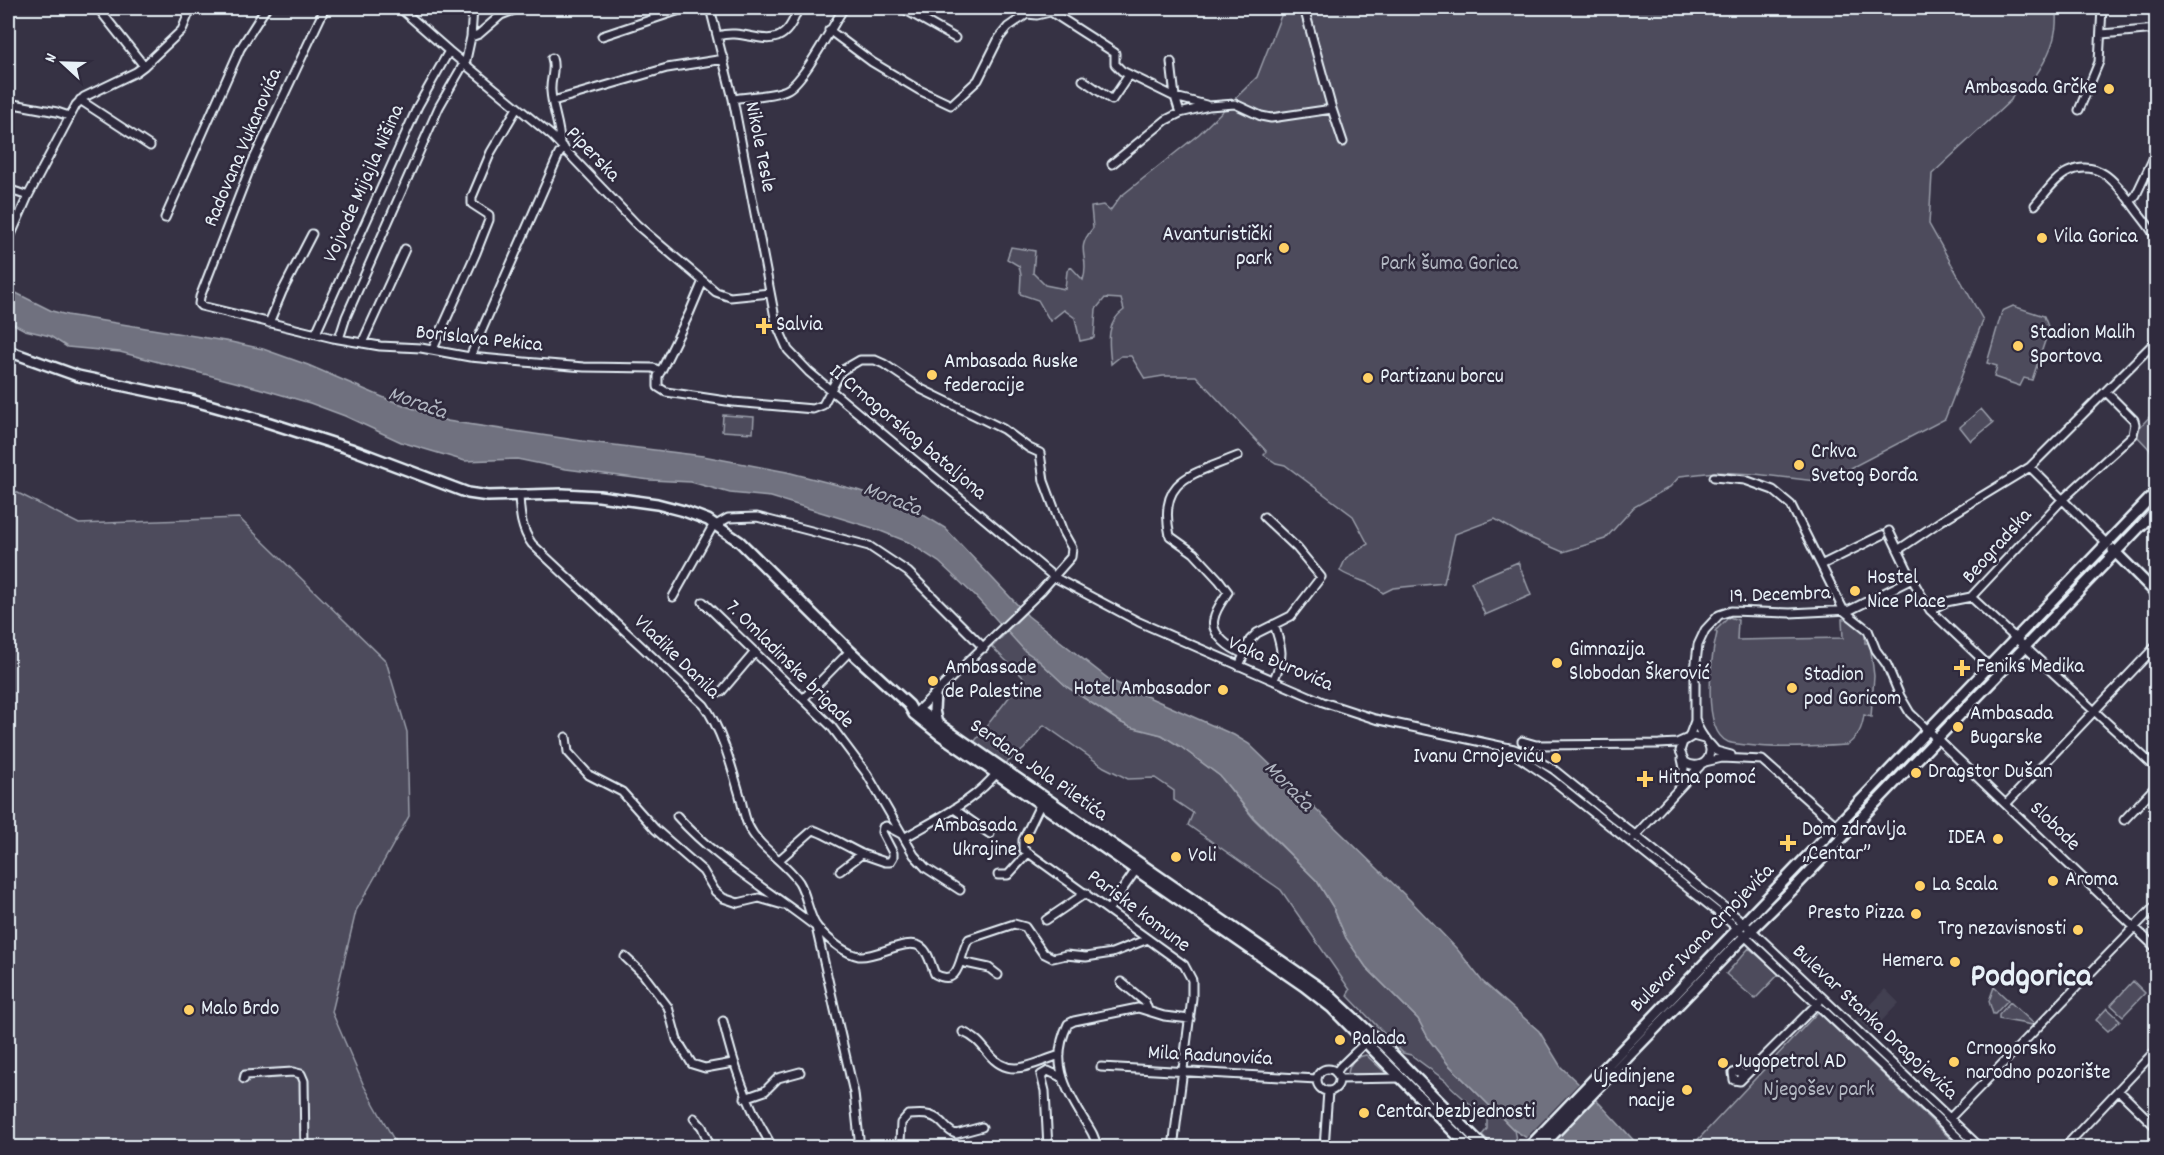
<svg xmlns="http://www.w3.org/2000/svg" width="2164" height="1155" font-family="Dekko,sans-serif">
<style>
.built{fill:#433f51}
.green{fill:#4d4b5c;stroke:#9a9eaa;stroke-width:1.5}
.water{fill:#70717f;stroke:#a0a4af;stroke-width:1.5}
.pier{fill:#363244}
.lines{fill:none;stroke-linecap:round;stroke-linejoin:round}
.minor-casing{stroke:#e8f1f8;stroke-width:11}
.major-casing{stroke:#e8f1f8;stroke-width:14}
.minor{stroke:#2f2a3d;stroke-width:7}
.major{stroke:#2f2a3d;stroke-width:9}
.poi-dot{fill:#ffd166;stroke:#2f2a3d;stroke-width:2}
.labels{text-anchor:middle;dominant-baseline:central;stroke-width:5;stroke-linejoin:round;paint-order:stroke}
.poi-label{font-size:21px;fill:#e8f1f8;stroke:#2f2a3d;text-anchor:start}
.street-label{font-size:21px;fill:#e8f1f8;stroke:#2f2a3d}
.park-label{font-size:21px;fill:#b2b7c1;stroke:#2f2a3d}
.water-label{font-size:22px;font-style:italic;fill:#b2b7c2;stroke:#2f2a3d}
.town-label{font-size:33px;font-weight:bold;fill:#e8f1f8;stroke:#2f2a3d}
</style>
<rect width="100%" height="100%" fill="#363244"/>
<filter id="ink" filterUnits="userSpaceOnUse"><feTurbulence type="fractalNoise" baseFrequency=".0167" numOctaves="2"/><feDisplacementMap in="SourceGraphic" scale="12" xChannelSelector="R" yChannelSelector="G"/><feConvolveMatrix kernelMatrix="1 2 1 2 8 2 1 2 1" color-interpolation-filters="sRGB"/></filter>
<g filter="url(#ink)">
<path class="built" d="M1885,989L1899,1003L1870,1033L1856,1019Z"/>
<path class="green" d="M1284,8H2056C2056,16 2057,24 2055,32C2053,49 2037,78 2024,88L2018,84L2011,100L1932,174L1929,224L1983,320L1945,419L1824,482L1755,474L1715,472L1680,476L1670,487L1634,507L1605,539L1563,552L1519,533L1495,519L1455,534L1444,583L1393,588L1383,593C1370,580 1355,581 1340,571L1346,558L1368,544L1353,516L1285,465L1276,463L1264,455L1266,451L1196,376H1163L1145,379L1131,356H1121L1111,364C1109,344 1105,323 1124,310L1121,299L1105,298L1096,309L1094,338L1080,341L1075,318L1064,310L1050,321L1038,300L1020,294L1021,275L1019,266L1007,259L1011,247L1035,251L1033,273L1045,285L1065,289L1067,271L1071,267L1083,280C1091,255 1073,252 1093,228L1091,207L1103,205L1110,211L1120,197L1199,134L1257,77Z
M2013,306L2044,316L2049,329L2032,380L2024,378L2020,386L1994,377L1997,366L1987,363L2002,311Z
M1981,409L1993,423L1971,441L1960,427Z
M2156,410V456L2137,436L2140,427Z
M723,415L754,417L753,433L722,431Z
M8,488L79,524L239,518L386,661L407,732L409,816L356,911L332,1012L364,1086L398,1147H8Z
M1518,562L1531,595L1485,615L1471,582Z
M2094,564L2097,567L2029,637L2025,634Z
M1729,617L1738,620L1737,640L1843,638L1842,619L1852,618L1865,632V643H1870L1874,676L1871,717L1864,715C1862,729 1858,737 1847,745C1813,747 1780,749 1746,745C1741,744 1733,744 1728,742C1701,730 1711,657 1717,633L1715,631Z
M1008,631L1025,651L1037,659L1067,687L1122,723L1162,735L1181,747L1220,776L1254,819L1317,881L1333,907L1346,938L1366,967L1418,1019L1430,1041L1448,1064L1514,1130L1517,1144L1515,1147H1496L1482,1135L1487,1129V1119C1479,1111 1449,1087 1446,1081L1411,1055L1403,1053L1347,995L1350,990L1281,890L1188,825L1193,813L1174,800V791L1155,778L1128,779L1104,767L1044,725L1024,749L1000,768L971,746L1024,678L992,647Z
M2013,647L2016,650L1945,724L1942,721Z
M1749,948L1779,974L1755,999L1726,974Z
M2133,981L2145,993L2123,1016L2111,1005Z
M1994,987L2008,1000L1995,1014H1993L1989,1001Z
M2010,1002L2033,1023V1025L1999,1019V1015Z
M2107,1008L2120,1020L2108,1031L2096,1020Z
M1818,1012L1959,1147H1691Z
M1366,1055L1388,1075L1348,1074C1349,1063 1356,1057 1366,1055Z"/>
<path class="water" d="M8,289L52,311L67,315L231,342L263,349L308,365L387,399L447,421L582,441L703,456L787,472L857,490L912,508L945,528L1028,616L1110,680L1234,735L1249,744L1410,900L1457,949L1482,981L1539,1031L1561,1067L1600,1104L1640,1147H1541L1514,1130L1448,1064L1430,1041L1418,1019L1366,967L1346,938L1333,907L1317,881L1254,818L1220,776L1181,747L1162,735L1130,727L1122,723L1067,687L1037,659L1025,651L975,596L939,562L908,542L873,528L771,497L730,493L691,482L650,480L566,469L517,459L465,461L401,442L345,416L310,403L258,388L120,352L67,347L50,336L25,330L8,321Z"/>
<path class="pier" d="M1580,1082L1598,1097L1548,1148H1535L1524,1140Z"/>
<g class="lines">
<defs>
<path id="minor" d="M98,8L144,66
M177,8L190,9
M325,8L252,163L200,297L199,304L201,306L333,338L380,346L421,348L470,357L524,362L584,367L653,368L661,371L689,314L703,281
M400,8L449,51L552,136L637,225L716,292L730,297L770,293
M710,8L733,99L776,323L788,350L809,372L1054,577L1139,622L1323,702L1375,719L1514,749L1524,753L1553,769L1744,923L1981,1148
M902,8L955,38
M1045,8L1115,53V64L1122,71L1175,97L1206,105
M1304,8L1332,109L1343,142
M1027,14L1037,15L1050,12
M829,30L872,62L919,90L951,105L978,80L999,38L1008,27L1027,14L1030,8
M2102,34L2156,29
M602,36L686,8
M718,36C750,25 781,63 798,8
M471,37L479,34L501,15L519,8
M552,58C556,70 550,79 551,91C552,109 560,125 560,143
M1171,62L1175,97L1180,113
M1083,80L1112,100L1129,75
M733,99C748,96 776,96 788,89C805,79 832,26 844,8
M80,100L150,146
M553,101L667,68L724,59
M8,103L57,112L69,116
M2079,110L2099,62L2102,8
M1112,164L1166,120L1180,113L1209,106L1235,104L1261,116L1271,118L1332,109
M8,189L28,196
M2130,202L2136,195L2156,153
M2035,205C2045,194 2055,178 2068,172C2099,158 2117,184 2132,204C2140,216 2150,226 2156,238
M165,218L240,49L266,8
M10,237L28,196L76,105L84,97L136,72L144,66L182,30L191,8
M269,323L282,292L312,234
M316,333L418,106L449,51
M339,339L346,317L439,107L466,60L471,37L473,8
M362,343L405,249
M433,349L476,253L489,220V215L472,204V197L491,152L517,108
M470,357L559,154L564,148
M661,371L658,376V387L666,392L733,402L813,409L823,405L841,371L860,360H875L884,364L921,389L1003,429L1029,448L1040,453L1044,481L1063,532L1072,548L1071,557L1041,591L915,713
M1238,456C1193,475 1157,477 1170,536L1194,553L1219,580L1228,592C1223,600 1215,610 1214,619C1210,635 1231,649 1244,654
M2030,467L2107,544
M1714,477L1745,480L1773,490L1791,505L1844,611L1868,630L1876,650L1887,665L1900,696L1910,713L2156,948
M519,495C520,514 521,529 532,544L704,705C721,729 730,761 738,789C742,801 743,813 748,825C759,849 784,860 799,882C807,895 809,919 818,928C828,939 844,953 859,956C877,958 906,937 921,947C929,952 931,966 935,974C962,989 959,952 969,939L1014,924L1025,927L1043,953L1053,958L1066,955L1086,957L1112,953L1148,939
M716,525L728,518L757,517L869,546L908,572L984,648
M1889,531L1912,579L1930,610L1989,666
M1898,550L1941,521L2030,467L2156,341
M1821,565L1882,535
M673,597L714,524
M1971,597L2062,500L2133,435L2135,424L2134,420L2106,392
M1971,597L2156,768
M703,602L831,726L867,774L914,855L926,868L960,890
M1930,610L1946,602L1971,597
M1274,624C1281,647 1285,653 1275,677
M1239,666L1250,640L1257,633L1291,616L1321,577L1297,548L1264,517
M721,692L755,652
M803,699L850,651
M1696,721C1698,734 1711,742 1710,751C1709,766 1694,768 1685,762L1680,751L1683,742L1693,736L1704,739
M566,737L568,752L589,775L622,792L655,829L703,871L715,891L723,898L738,903L759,898L783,905
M1689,737L1695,721V671L1698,645L1705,630L1719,615L1731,611L1790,613L1850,610L1912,579
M1522,741L1536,745L1659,744L1677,743L1686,739
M1710,744L1716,751L1731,755
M1508,750L1550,778L1730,922L1969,1148
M1705,762L1722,758L1762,760L1846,834
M1682,783L1684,768L1682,759
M2006,804L2156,646
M1040,805L1023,840V849L1184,965L1192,980V998L1173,1148
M954,809L990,834
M677,816C716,860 770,891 816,927L854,1093L860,1148
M2124,820L2156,786
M1634,837L1700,766
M904,838C936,819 976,801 999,770
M779,860L813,830C820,831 853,850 862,854
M840,871L862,854L885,862H890L893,857V853L882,832L883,827L886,826L901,834
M998,875H1008L1028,853
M1109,909L1138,867
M1046,920L1086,893
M625,957L643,974L668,1007L677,1040L692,1064L705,1068L733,1063
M961,962L989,968L998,975
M1121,982L1145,1002L1148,1010
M723,1021C734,1066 746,1103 770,1143L776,1148
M963,1032C975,1037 980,1043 988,1053C1010,1081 1033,1063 1060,1055
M1101,1067L1317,1079
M1317 1080a11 11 0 1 1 22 0a11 11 0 1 1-22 0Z
M1336,1073L1340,1067L1369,1039
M1742,1078V1073L1739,1071L1733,1073L1734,1080L1740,1081L1819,1002
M244,1079L245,1075L293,1072L301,1074L304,1081L305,1148
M1339,1079L1401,1078
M2118,1090L2156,1127
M745,1098L765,1091L778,1078L800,1072
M694,1118L702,1127L711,1148
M1950,1118L2156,905
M891,1148L900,1142L901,1123L908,1115C920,1114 932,1113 941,1122C946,1127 949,1132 956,1134L982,1127
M1048,1148L1045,1091L1041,1075L1048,1071L1061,1077
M1097,1148C1095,1135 1089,1128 1083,1118C1064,1086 1050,1061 1068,1024L1074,1021L1138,1008L1164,1016L1190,1019
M1324,1148L1328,1091
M2064,1148L2156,1050"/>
<path id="major" d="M8,351L78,376L191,400L245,415L354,450L468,493L488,496L563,494L599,496L657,504L684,511L708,520L740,542L850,651L909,705L914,714L939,734L1304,986L1332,1008L1470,1148
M2113,550L2156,593
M935,694L934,710L937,724
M921,712L1326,992L1385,1047L1485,1148
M1528,1148C1737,928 1947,710 2156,492
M1540,1148L1734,947L1794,888L2156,510"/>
</defs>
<use href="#minor" class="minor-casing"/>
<use href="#major" class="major-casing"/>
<use href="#minor" class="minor"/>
<use href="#major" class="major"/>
</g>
</g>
<g class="poi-dot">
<circle cx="2109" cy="89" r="6"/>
<circle cx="2042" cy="238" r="6"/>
<circle cx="1284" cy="248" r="6"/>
<path d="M761 317h6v6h6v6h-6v6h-6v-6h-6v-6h6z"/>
<circle cx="2018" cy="346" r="6"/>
<circle cx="932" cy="375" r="6"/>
<circle cx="1368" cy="378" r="6"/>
<circle cx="1799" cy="465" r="6"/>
<circle cx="1855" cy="591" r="6"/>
<circle cx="1557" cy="663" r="6"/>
<path d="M1959 659h6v6h6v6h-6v6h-6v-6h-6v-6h6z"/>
<circle cx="933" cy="681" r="6"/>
<circle cx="1792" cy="688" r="6"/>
<circle cx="1223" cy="690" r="6"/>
<circle cx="1958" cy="727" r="6"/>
<circle cx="1556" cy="758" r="6"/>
<circle cx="1916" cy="773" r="6"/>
<path d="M1642 770h6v6h6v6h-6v6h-6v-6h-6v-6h6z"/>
<circle cx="1029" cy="839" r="6"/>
<circle cx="1998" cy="839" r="6"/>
<path d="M1785 834h6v6h6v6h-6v6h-6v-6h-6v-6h6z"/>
<circle cx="1176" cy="857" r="6"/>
<circle cx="2053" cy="881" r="6"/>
<circle cx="1920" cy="886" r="6"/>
<circle cx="1916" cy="914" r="6"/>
<circle cx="2078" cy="930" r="6"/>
<circle cx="1955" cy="962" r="6"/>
<circle cx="189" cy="1010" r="6"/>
<circle cx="1340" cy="1040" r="6"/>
<circle cx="1954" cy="1062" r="6"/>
<circle cx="1723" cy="1063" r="6"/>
<circle cx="1687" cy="1090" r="6"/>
<circle cx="1364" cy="1113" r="6"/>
</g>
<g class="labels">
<g class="poi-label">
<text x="2097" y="89" text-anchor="end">Ambasada Grčke</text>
<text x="1272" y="236" text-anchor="end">Avanturistički<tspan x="1272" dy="24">park</tspan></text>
<text x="2054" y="238">Vila Gorica</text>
<text x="776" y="326">Salvia</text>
<text x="2030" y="334">Stadion Malih<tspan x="2030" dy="24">Sportova</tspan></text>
<text x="944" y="363">Ambasada Ruske<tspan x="944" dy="24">federacije</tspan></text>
<text x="1380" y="378">Partizanu borcu</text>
<text x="1811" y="453">Crkva<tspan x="1811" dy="24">Svetog Đorđa</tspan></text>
<text x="1867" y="579">Hostel<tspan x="1867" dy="24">Nice Place</tspan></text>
<text x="1569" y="651">Gimnazija<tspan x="1569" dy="24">Slobodan Škerović</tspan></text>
<text x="1976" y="668">Feniks Medika</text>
<text x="945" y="669">Ambassade<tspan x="945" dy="24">de Palestine</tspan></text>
<text x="1804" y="676">Stadion<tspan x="1804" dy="24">pod Goricom</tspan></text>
<text x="1211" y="690" text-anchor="end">Hotel Ambasador</text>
<text x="1970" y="715">Ambasada<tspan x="1970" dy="24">Bugarske</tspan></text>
<text x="1544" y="758" text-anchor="end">Ivanu Crnojeviću</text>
<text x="1928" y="773">Dragstor Dušan</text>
<text x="1658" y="779">Hitna pomoć</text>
<text x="1017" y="827" text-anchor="end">Ambasada<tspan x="1017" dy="24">Ukrajine</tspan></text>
<text x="1802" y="831">Dom zdravlja<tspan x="1802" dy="24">„Centar”</tspan></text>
<text x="1986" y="839" text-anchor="end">IDEA</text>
<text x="1188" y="857">Voli</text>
<text x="2065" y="881">Aroma</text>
<text x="1932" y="886">La Scala</text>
<text x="1904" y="914" text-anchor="end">Presto Pizza</text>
<text x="2066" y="930" text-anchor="end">Trg nezavisnosti</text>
<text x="1943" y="962" text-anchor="end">Hemera</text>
<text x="201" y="1010">Malo Brdo</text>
<text x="1352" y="1040">Palada</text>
<text x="1966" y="1050">Crnogorsko<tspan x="1966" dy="24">narodno pozorište</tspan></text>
<text x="1735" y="1063">Jugopetrol AD</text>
<text x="1675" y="1078" text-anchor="end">Ujedinjene<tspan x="1675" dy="24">nacije</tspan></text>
<text x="1376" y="1113">Centar bezbjednosti</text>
</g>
<g class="street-label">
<text transform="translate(759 147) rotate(79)">Nikole Tesle</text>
<text transform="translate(244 148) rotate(-67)">Radovana Vukanovića</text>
<text transform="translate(592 155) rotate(46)">Piperska</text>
<text transform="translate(365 184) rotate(-66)">Vojvode Mijajla Nišina</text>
<text transform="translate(479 340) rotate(6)">Borislava Pekica</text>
<text transform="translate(907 433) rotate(40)">II Crnogorskog bataljona</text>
<text transform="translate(1998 547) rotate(-48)">Beogradska</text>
<text transform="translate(1780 596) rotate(-2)">19. Decembra</text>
<text transform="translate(676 658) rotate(44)">Vladike Danila</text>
<text transform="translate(789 665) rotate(45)">7. Omladinske brigade</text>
<text transform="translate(1280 665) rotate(23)">Vaka Đurovića</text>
<text transform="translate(1038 771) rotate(35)">Serdara Jola Piletića</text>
<text transform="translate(2054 827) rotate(44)">Slobode</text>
<text transform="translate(1138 912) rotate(37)">Pariske komune</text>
<text transform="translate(1703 939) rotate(-46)">Bulevar Ivana Crnojevića</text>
<text transform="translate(1874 1023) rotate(43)">Bulevar Stanka Dragojevića</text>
<text transform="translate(1210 1057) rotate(3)">Mila Radunovića</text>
</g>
<g class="park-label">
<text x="1449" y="265">Park šuma Gorica</text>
<text x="1819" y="1091">Njegošev park</text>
</g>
<g class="water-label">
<text transform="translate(417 404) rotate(20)">Morača</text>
<text transform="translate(892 500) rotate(22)">Morača</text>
<text transform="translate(1288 787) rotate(46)">Morača</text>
</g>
<g class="town-label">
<text x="2031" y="978">Podgorica</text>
</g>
</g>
<rect width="2164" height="1155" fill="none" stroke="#2f2a3d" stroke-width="30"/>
<rect x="15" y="15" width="2134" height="1125" fill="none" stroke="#e8f1f8" stroke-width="2" filter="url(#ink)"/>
<g transform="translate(63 63) rotate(292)" stroke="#2f2a3d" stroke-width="4.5" paint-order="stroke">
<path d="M0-4.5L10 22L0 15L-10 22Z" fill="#e8f1f8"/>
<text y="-9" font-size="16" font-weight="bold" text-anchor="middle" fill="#e8f1f8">N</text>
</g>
</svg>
